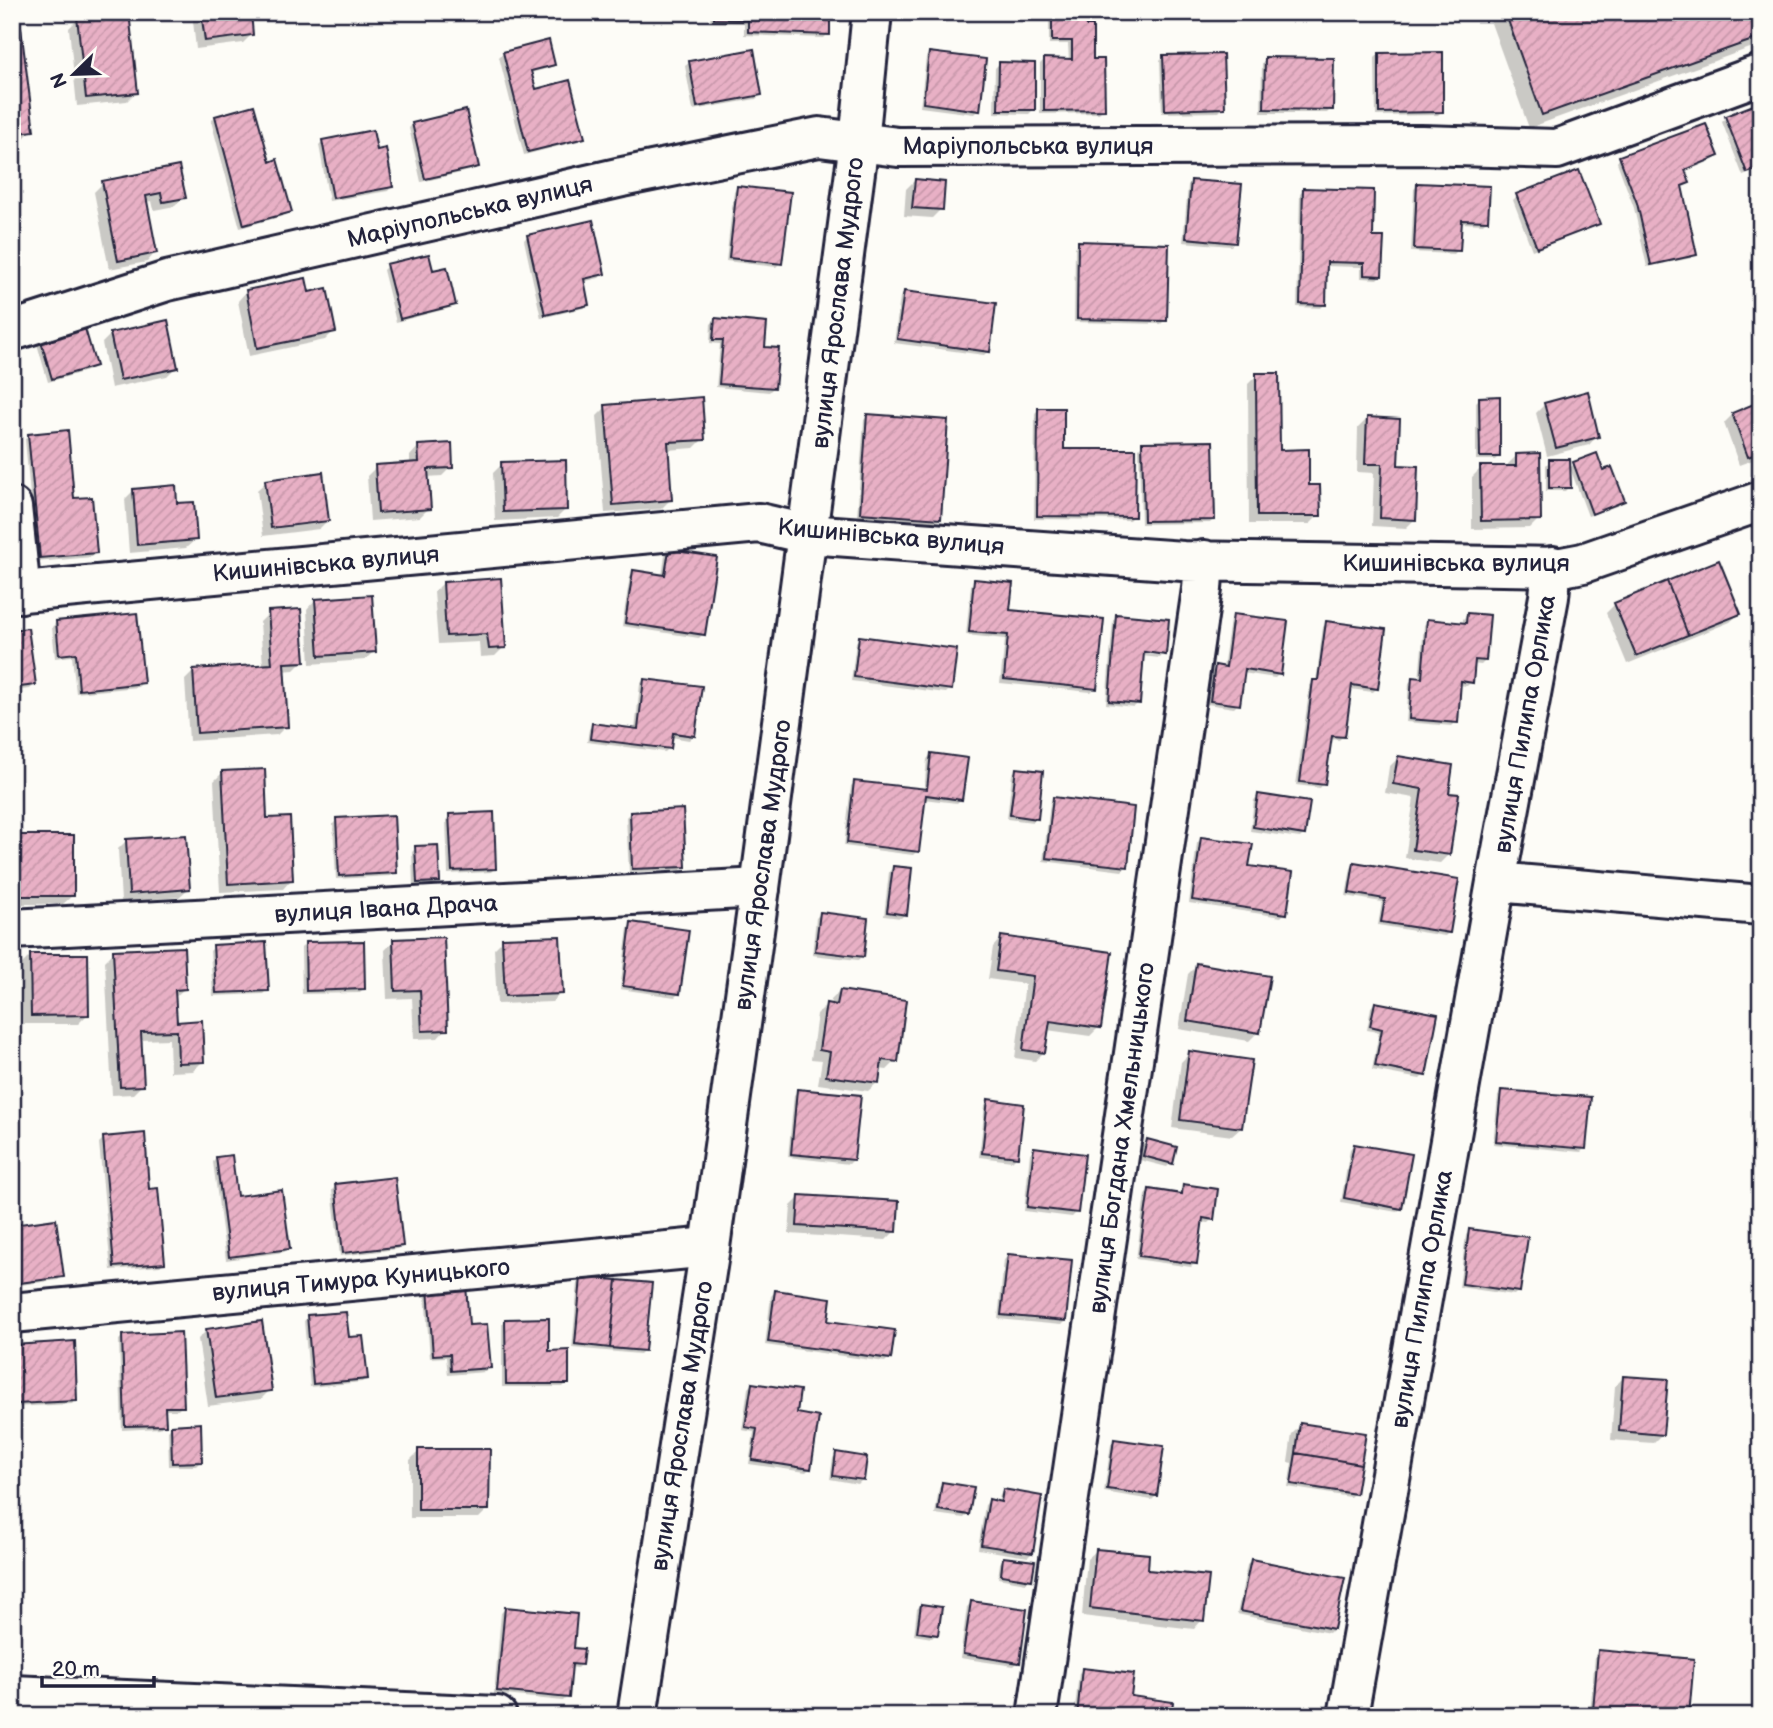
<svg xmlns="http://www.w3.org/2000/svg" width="1773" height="1728" font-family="'Balsamiq Sans',sans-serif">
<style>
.shadow{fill:#0003}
.building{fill:url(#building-hatch);stroke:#22223b;stroke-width:2}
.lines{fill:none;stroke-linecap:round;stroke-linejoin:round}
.minor-casing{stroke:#22223b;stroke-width:44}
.tertiary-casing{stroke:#22223b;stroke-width:44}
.minor{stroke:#fdfcf7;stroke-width:38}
.tertiary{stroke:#fdfcf7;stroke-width:38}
.labels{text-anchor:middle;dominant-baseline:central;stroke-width:5;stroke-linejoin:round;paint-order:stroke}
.street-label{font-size:24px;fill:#22223b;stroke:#fdfcf7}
</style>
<defs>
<pattern id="building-hatch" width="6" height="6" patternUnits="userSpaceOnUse" patternTransform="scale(1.75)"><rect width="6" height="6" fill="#e8b0c5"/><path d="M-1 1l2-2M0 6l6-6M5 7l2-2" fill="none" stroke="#c797aa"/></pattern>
</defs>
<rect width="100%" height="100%" fill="#fdfcf7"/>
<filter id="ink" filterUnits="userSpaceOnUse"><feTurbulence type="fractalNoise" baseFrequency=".0143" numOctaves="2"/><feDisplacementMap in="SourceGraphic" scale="14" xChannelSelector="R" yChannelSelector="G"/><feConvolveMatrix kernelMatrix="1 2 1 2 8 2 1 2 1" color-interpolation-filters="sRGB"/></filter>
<g filter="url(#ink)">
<path class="shadow" d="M192,12H249L252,34L243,43L196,49Z
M711,12H829L828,34L824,38L744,35V23L710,22Z
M1049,12H1084V28L1103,109L1099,113L1040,114V64L1044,60H1069L1068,44H1049Z
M1487,12H1761V44L1529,128Z
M78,19L136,92L127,101L77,106L69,28Z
M12,30L32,130L23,139L12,141Z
M503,53L553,64L549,68L530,73L534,91L583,137L579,141L524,155L499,57Z
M930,53L978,110L974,114L920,107L926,57Z
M1379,54L1442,111L1438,115L1376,116L1375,58Z
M1164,57L1223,108L1219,112L1162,113L1160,61Z
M1266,59L1331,109L1327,113H1261L1262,63Z
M689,63L760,95L756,99L693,110L685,66Z
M999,64L1033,110L1029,114L994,113L995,68Z
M1761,104V169L1743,176L1722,122L1726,118Z
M215,117L268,164L290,211L286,215L240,228L211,121Z
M413,124L477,166L473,170L421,182L409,128Z
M323,141L391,187L388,191L329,201L319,145Z
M1717,156L1713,160L1684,172L1688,183L1680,188L1695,254L1691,258L1647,267L1634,208L1617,162L1620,158Z
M178,168L184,197L175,206L154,210L152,201L145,202L155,253L147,262L109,269L94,192L103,183Z
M915,180L941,209L932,218L904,216L906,189Z
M1192,181L1235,242L1231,246L1183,242L1188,185Z
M1418,185L1487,220L1483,224L1460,223L1458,250L1454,254L1411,252L1414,189Z
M738,187L780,263L776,267L726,261L734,191Z
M1304,190L1372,238L1381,275L1377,279L1361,278V267L1325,266V304L1321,308L1297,307L1300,194Z
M1517,196L1598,223L1594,227L1532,250L1513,200Z
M528,236L603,274L599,278L582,282L587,304L583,308L541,318L524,240Z
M1079,243L1165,320L1161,324L1074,322L1075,247Z
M387,266L454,304L450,308L396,322L383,270Z
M246,292L307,294L334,331L325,340L249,356L238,301Z
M904,293L988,351L984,355L894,343L900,297Z
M715,320L773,388L769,392L716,387L720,344L710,343L711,324Z
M111,334L176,367L167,376L111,388L102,343Z
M41,340L94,366L90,370L48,382L37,344Z
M1257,375L1279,451L1308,486L1319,515L1310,524H1249L1248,384Z
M1480,398L1499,456L1495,460H1476V402Z
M1761,403V457L1739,465L1724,423L1733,414Z
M1545,404L1597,436L1589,445L1547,456L1536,413Z
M606,407L703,439L694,448L667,450L670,500L661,509L605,513L597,416Z
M1039,409L1062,451L1133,516L1129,520L1034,519L1035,413Z
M868,416L940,518L936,522L857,516L864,420Z
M1367,419L1396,467L1415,519L1406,528L1372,526L1374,473L1357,472L1358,428Z
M29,435L72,500L95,553L92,557L36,562L25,439Z
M1143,444L1214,519L1210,523L1141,524L1139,448Z
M418,447L451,467L442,476L427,477L429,508L420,517L370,521L367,476L376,467L410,465V456Z
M1517,455L1539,519L1530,528L1472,529V477L1481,468H1508V464Z
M1550,461L1569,487L1565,491H1546V465Z
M502,464L566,509L557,518L495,521L493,473Z
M1574,464L1602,472L1623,501L1619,505L1588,516L1570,468Z
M266,482L328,520L319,529L263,536L257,490Z
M134,490L176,505L195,540L186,548L129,553L125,499Z
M669,551L703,634L699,638L622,626L630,576L634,572L662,576L665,555Z
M975,581L1008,611L1095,688L1091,692L1000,683L1005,639L966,635L971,585Z
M443,583L504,647L495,656L480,657L479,642L438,644L434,592Z
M315,600L374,651L365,660L310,664L307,609Z
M1615,604L1739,614L1730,622L1627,664L1606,613Z
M269,613L303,661L294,670L282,671L286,726L277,735L189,741L185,680L194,671L263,666L260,622Z
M1467,615L1485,661L1481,665L1472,664L1471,682L1467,686L1459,685L1456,722L1452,726L1406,722L1409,683L1413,679L1419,680L1424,625L1428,621L1463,624V619Z
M1117,616L1167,621L1163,655V653L1135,650V653L1162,656L1160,658L1142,656L1138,703L1134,707L1106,704L1113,620Z
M1234,616L1279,674L1275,678L1243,673L1238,704L1234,708L1207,704L1212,671L1216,667L1223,668L1230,620Z
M56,623L142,683L138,687L76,693L72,656L55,658L52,627Z
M1327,623L1377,688L1373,692L1350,689L1343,736L1339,740L1330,739L1323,784L1320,788L1296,785L1310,685L1316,682L1323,627Z
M12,632L34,685L30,689L12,691Z
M860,638L950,689L946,693L851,681L856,642Z
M644,680L693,736L689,740L671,737L669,748L665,752L587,742L589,729L593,725L635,730L640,684Z
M931,755L961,799L957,803L923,799L917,851L913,855L844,846L851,786L855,782L924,791L927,759Z
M1398,758L1447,795L1449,854L1440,863L1405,858L1414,798L1385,793L1389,767Z
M1016,770L1037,818L1033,822L1007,819L1012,774Z
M223,772L265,820L291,880L283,889L220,892L214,781Z
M1258,796L1304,834L1300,838L1250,831L1254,800Z
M1054,799L1126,867L1122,871L1043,861L1050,803Z
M630,813L685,866L681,870L629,872L626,817Z
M450,816L495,868L491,872L448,874L446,820Z
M337,820L395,872L391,876L336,879L333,824Z
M12,837L72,896L63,904H12Z
M1201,839L1247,868L1285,913L1281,917L1189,903L1197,843Z
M126,841L188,889L179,897L121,902L118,849Z
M416,848L439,881L435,885L413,887L412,852Z
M1355,864L1449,932L1445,936L1378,925L1382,902L1346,896L1351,868Z
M893,868L905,914L901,918L884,916L889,872Z
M820,914L862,956L858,960L812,955L816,918Z
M632,924L679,993L675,997L620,989L628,928Z
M1001,938L1099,1027L1090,1036L1047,1030L1044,1052L1035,1061L1015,1058L1025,984L988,979L993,947Z
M503,940L561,993L552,1002L497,1004L494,949Z
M394,941L446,1029L438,1038L414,1039L412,998L387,999L385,950Z
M305,944L363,989L359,993L302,994L301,948Z
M214,947L267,990L263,994L213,996L210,951Z
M114,952L184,989L174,998L175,1024L202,1062L193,1071L170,1072L169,1039L140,1040L142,1085L133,1094L112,1095L105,961Z
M30,956L87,1015L78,1024H23L21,965Z
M1197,965L1258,1032L1249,1041L1179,1029L1188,974Z
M840,991L896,1061L887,1070L879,1069L877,1083L868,1091L818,1084L822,1060L811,1059L817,1014L826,1005L830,1006L831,1000Z
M1375,1003L1424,1075L1420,1079L1372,1070L1379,1032L1367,1030L1371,1007Z
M1190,1053L1241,1128L1232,1136L1172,1128L1181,1062Z
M798,1091L853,1160L849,1164L788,1157L794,1095Z
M1502,1092L1585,1148L1581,1152L1493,1144L1498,1096Z
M989,1101L1016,1157L1012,1161L979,1157L985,1105Z
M103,1139L148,1191L164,1262L160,1266L111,1270L99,1143Z
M1147,1141L1171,1163L1167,1167L1140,1160L1143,1145Z
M1354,1145L1401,1208L1397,1212L1341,1202L1350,1149Z
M1034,1149L1076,1213L1072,1217L1024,1211L1030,1153Z
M217,1158L235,1198L288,1248L284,1252L226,1260L213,1162Z
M336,1186L401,1245L397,1249L340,1256L332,1190Z
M1184,1186L1212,1219L1208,1223L1201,1222L1195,1263L1191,1267L1136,1259L1145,1195L1149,1191L1179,1196Z
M800,1197L895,1231L886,1240L789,1234L791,1206Z
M12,1227L62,1276L58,1280L12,1286Z
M1470,1231L1518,1291L1514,1295L1459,1287L1466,1235Z
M1008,1256L1065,1321L1061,1325L998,1319L1004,1260Z
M582,1278L644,1350L640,1354L572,1348L578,1282Z
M429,1290L468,1327L489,1368L485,1372L448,1375L446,1357L430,1358L425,1294Z
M775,1292L826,1322L889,1358L885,1362L765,1345L771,1296Z
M308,1317L347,1339L366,1378L362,1382L310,1387L304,1321Z
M506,1320L567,1383L563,1387H502V1324Z
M207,1330L270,1390L261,1399L208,1406L198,1339Z
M123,1336L182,1406L178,1410H163L164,1424L160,1428L122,1430L119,1340Z
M14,1346L76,1400L72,1404L13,1407Z
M1624,1377L1662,1434L1653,1443L1611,1440L1615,1386Z
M752,1384L795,1414L810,1468L806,1472L749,1464L754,1432L742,1430L748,1388Z
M1301,1425L1354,1493L1350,1497L1288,1487L1292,1463L1288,1462L1292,1434Z
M172,1426L200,1462L196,1466H169L168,1430Z
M1115,1440L1156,1496L1152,1500L1104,1492L1111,1444Z
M419,1451L488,1509L479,1518H410V1460Z
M837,1454L862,1480L858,1484L830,1479L833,1458Z
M943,1484L968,1514L964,1518L935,1514L939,1488Z
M1004,1491L1032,1553L1028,1557L978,1549L985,1505L989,1501L998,1503L1000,1495Z
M1096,1551L1146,1571L1202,1620L1194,1629L1082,1616L1087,1559Z
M1004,1559L1030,1579L1026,1583L998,1578L1000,1563Z
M1251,1561L1333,1629L1329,1633L1237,1614L1247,1565Z
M971,1603L1018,1662L1014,1666L960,1658L967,1607Z
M921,1605L936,1634L932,1638L914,1635L917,1609Z
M505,1609L572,1650L581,1664L577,1668L570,1667L567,1697L563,1701L494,1694L501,1613Z
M1599,1651L1687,1716L1590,1714L1595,1655Z
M1083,1669L1129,1698L1169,1716H1074L1079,1673Z"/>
<path class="building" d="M129,12L138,93L86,98L77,17Z
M201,12H251L253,35L205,41Z
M714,12H830V35L748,32V20L714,19Z
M1052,12H1086V26H1093V59H1104L1105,110L1044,111V58L1072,59V41H1052Z
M1505,12H1761V37L1542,115Z
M21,28L34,131L12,134V29Z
M549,40L555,65L531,71L536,89L570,80L585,138L528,152L503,52Z
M754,49L762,95L697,107L689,61Z
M929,52L986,59L980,111L923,103Z
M1443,52V112L1379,113V53Z
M1223,54L1225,108L1165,110L1163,55Z
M1265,57L1334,58L1333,110L1264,109Z
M999,62L1035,63V110H998Z
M1761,102V168L1747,173L1725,116Z
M254,105L270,162L277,159L292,212L244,225L215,116Z
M466,110L479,167L425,179L412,123Z
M1706,124L1719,156L1685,170L1690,183L1682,186L1697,255L1651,265L1637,203L1619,156Z
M373,130L377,150L386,148L393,187L333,198L322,140Z
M179,166L186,198L163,202L161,193L146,196L157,253L118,261L102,181Z
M1579,170L1600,224L1537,248L1516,194Z
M915,179L945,182L943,210L912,208Z
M1191,180L1242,184L1236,243L1186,238Z
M1417,183L1490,186L1488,221L1462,220L1460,251L1414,249Z
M737,186L791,192L782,264L729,258Z
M1303,188L1374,190L1373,237H1384L1382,276L1364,275V263L1327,262L1326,305L1300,304Z
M593,220L605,274L584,279L589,305L545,315L527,235Z
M1078,241L1169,244L1167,321L1077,319Z
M429,254L433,270L447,267L456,305L400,319L386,264Z
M306,278L309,292L327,288L336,332L257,348L246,290Z
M904,291L996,303L990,352L897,339Z
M715,318L767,323L765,347L779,348L775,388L719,384L723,340H713Z
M168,320L178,368L120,380L110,333Z
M84,325L96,366L52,379L40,338Z
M1256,373H1279L1280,450L1309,449V485H1320L1321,516H1257Z
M1588,391L1599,437L1556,448L1544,403Z
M1500,396V457H1480L1479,397Z
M702,397L705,440L668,442L672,500L613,505L605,405Z
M1761,401V452L1748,457L1732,413Z
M1038,408H1064V449H1136L1135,517L1037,516Z
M867,414L948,420L941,519L860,513Z
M1367,417L1400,419L1398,465L1418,466L1416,520L1380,518L1382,464H1365Z
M68,430L74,498L92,497L97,553L40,558L28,434Z
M1213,441L1215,520L1144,521L1142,442Z
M452,443L453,468L428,469L431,509L378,513L375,465L419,462L418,445Z
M1540,453L1541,520L1481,521L1480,466H1516V454Z
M1597,453L1603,470L1612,467L1625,501L1592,514L1573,462Z
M1549,459H1570L1571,488H1549Z
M566,460L567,510L503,512L501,462Z
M323,472L329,521L271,528L265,480Z
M176,485L177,503L194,502L197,540L137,545L133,489Z
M669,550L717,557L705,635L625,623L633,570L665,575Z
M1719,560L1741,614L1688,635L1667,581Z
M501,578L506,648L489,649L487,634L446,636L443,582Z
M974,579L1013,583L1010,610L1104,619L1097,689L1004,679L1008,635L969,632Z
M1667,581L1688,635L1636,656L1614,603Z
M372,595L376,652L319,656L315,599Z
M301,609L305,662L284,663L288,727L197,733L193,669L272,664L268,611Z
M137,613L144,683L79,690L76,653L59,655L56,621Z
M1467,613L1490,615L1486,661L1475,660L1473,683L1461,681L1458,723L1409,719L1412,677L1422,678L1427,619L1466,623Z
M1116,614L1169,619L1166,655L1144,652L1140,704L1109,701Z
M1233,614L1288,621L1281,675L1245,669L1240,705L1210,701L1215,665L1226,667Z
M1326,621L1386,629L1378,689L1352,685L1345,737L1332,736L1325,785L1300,782L1313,680H1318Z
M28,628L36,685L12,688V630Z
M859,636L957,649L952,690L854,677Z
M644,679L702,686L695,736L673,733L671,749L590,739L592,723L638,729Z
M931,753L968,758L962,800L926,795L919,852L847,843L854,781L927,789Z
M1398,756L1453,765L1449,793L1459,794L1450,855L1413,850L1422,789L1393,784Z
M1016,768L1043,771L1038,819L1010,815Z
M265,769L267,818L290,817L293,880L228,884L222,771Z
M1258,794L1310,802L1305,835L1253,827Z
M1053,797L1134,807L1128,867L1046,858Z
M683,809L686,867L632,869L630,812Z
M494,812L496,869L452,871L449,814Z
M394,815L397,873L339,876L336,818Z
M12,835H74V896H12Z
M186,835L190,889L129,894L126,839Z
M1201,837L1253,844L1249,866L1293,872L1287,914L1192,900Z
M438,845L440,882L417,883L415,846Z
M1354,862L1459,879L1450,933L1381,922L1385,899L1349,893Z
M893,866L912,868L907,915L887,912Z
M820,912L868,918L864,957L815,951Z
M631,922L689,930L680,994L623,986Z
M560,936L563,994L505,996L502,938Z
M1001,936L1112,952L1101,1028L1050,1021L1045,1053L1023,1050L1033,976L996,971Z
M444,937L448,1030L422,1031L420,990L395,991L393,939Z
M364,941L365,989L306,991L305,942Z
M266,942L269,991L216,993L213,945Z
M184,947L186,989L175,990L177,1022L202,1020L204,1062L178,1063L177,1031L141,1032L144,1086L120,1087L113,950Z
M30,954H88L89,1015L31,1016Z
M1196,963L1270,976L1260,1033L1187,1021Z
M840,990L906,1000L898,1062L882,1060L879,1083L826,1076L830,1052L819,1050L826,1003L837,1005Z
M1375,1002L1438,1014L1426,1076L1375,1066L1382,1029L1370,1026Z
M1189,1051L1252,1060L1242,1128L1180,1120Z
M797,1089L861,1095L854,1160L791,1154Z
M1501,1090L1591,1097L1586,1149L1496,1141Z
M988,1099L1024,1104L1018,1157L982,1153Z
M145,1133L149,1189L158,1188L165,1263L114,1267L103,1137Z
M1147,1139L1177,1147L1173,1164L1143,1156Z
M1354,1144L1412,1154L1402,1209L1344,1198Z
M1034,1147L1085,1154L1078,1213L1027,1207Z
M232,1155L237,1196L282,1190L290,1249L229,1257L216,1157Z
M395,1177L403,1246L343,1253L335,1184Z
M1183,1184L1218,1189L1214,1220L1203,1218L1197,1264L1139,1256L1149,1189L1182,1194Z
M799,1195L899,1201L897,1232L797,1226Z
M56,1219L64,1277L12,1284V1225Z
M1469,1229L1528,1237L1520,1292L1462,1284Z
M1008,1254L1072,1260L1066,1321L1001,1315Z
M581,1277L617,1280L610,1348L575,1344Z
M617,1280L652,1283L645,1351L610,1348Z
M466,1285L469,1325L487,1324L491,1368L451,1371L450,1354L433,1355L428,1288Z
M775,1290L831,1298L828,1321L895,1330L891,1359L768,1342Z
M346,1312L349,1337L363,1336L368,1379L313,1384L307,1315Z
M549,1318V1351L569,1350V1384H506L505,1319Z
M262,1321L272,1391L216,1398L206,1329Z
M181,1332L184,1407H165L166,1425L125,1426L122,1335Z
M75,1341L77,1401L16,1404L13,1345Z
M1623,1376L1668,1379L1663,1435L1619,1431Z
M752,1383L800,1390L797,1413L819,1417L811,1469L752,1460L757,1429L745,1427Z
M201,1423L202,1462L172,1463L171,1425Z
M1300,1423L1366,1433L1361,1464L1296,1453Z
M1114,1439L1164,1446L1157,1496L1107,1489Z
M418,1449H490L489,1510H418Z
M836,1452L867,1457L864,1480L833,1476Z
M1296,1453L1361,1464L1356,1494L1291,1484Z
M942,1482L974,1487L969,1515L938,1510Z
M1003,1489L1042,1496L1033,1553L981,1545L989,1499L1001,1502Z
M1096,1549L1149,1554L1148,1570L1209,1576L1204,1621L1090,1608Z
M1003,1557L1035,1561L1032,1580L1001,1575Z
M1251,1559L1345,1578L1334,1629L1240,1611Z
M971,1601L1027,1609L1020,1663L963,1654Z
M921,1604L942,1607L938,1635L917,1632Z
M505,1607L577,1614L574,1648L584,1649L582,1665L572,1664L569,1698L497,1691Z
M1598,1650L1694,1659L1689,1716H1644L1593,1711Z
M1082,1668L1134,1674L1131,1696L1173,1702L1171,1716H1077Z"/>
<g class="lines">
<defs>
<path id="minor" d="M12,331L167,281L622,177L819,137L898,147L1421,145L1557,149L1761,74
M12,507L21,593
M12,593L759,523L807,534L1183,561L1562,567L1583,563L1761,501
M1496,882L1761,905
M12,929L760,888
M12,1313L710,1247
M12,1695L497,1716
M1037,1716L1202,589L1204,560
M1348,1716L1496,882L1549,597L1552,566"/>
<path id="tertiary" d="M637,1716L710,1247L760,888L859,142L872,12"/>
</defs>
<use href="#minor" class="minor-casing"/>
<use href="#tertiary" class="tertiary-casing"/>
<use href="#minor" class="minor"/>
<use href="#tertiary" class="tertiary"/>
</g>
</g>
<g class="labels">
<g class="street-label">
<text x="1028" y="146">Маріупольська вулиця</text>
<text transform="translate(470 212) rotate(-13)">Маріупольська вулиця</text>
<text transform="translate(838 303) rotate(-83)">вулиця Ярослава Мудрого</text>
<text transform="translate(891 537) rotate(5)">Кишинівська вулиця</text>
<text x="1456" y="563">Кишинівська вулиця</text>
<text transform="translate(326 564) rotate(-5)">Кишинівська вулиця</text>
<text transform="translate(1525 724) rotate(-80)">вулиця Пилипа Орлика</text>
<text transform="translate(763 865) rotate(-82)">вулиця Ярослава Мудрого</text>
<text transform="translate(386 909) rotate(-3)">вулиця Івана Драча</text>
<text transform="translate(1122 1138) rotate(-82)">вулиця Богдана Хмельницького</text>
<text transform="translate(361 1280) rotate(-5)">вулиця Тимура Куницького</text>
<text transform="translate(1422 1299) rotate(-80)">вулиця Пилипа Орлика</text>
<text transform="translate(682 1426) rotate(-81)">вулиця Ярослава Мудрого</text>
</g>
</g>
<rect width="1773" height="1728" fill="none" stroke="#fdfcf7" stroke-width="42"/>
<rect x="21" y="21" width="1731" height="1686" fill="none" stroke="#22223b" stroke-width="2.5" filter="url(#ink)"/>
<g transform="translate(74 74) rotate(247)" stroke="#fdfcf7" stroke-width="5" paint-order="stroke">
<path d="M0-5L12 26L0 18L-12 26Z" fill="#22223b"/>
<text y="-10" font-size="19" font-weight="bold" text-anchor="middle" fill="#22223b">N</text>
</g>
<path d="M42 1676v10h112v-10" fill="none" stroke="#22223b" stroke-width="3.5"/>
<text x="52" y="1676" font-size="21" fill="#22223b" stroke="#fdfcf7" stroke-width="5" paint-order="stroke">20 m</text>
</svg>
